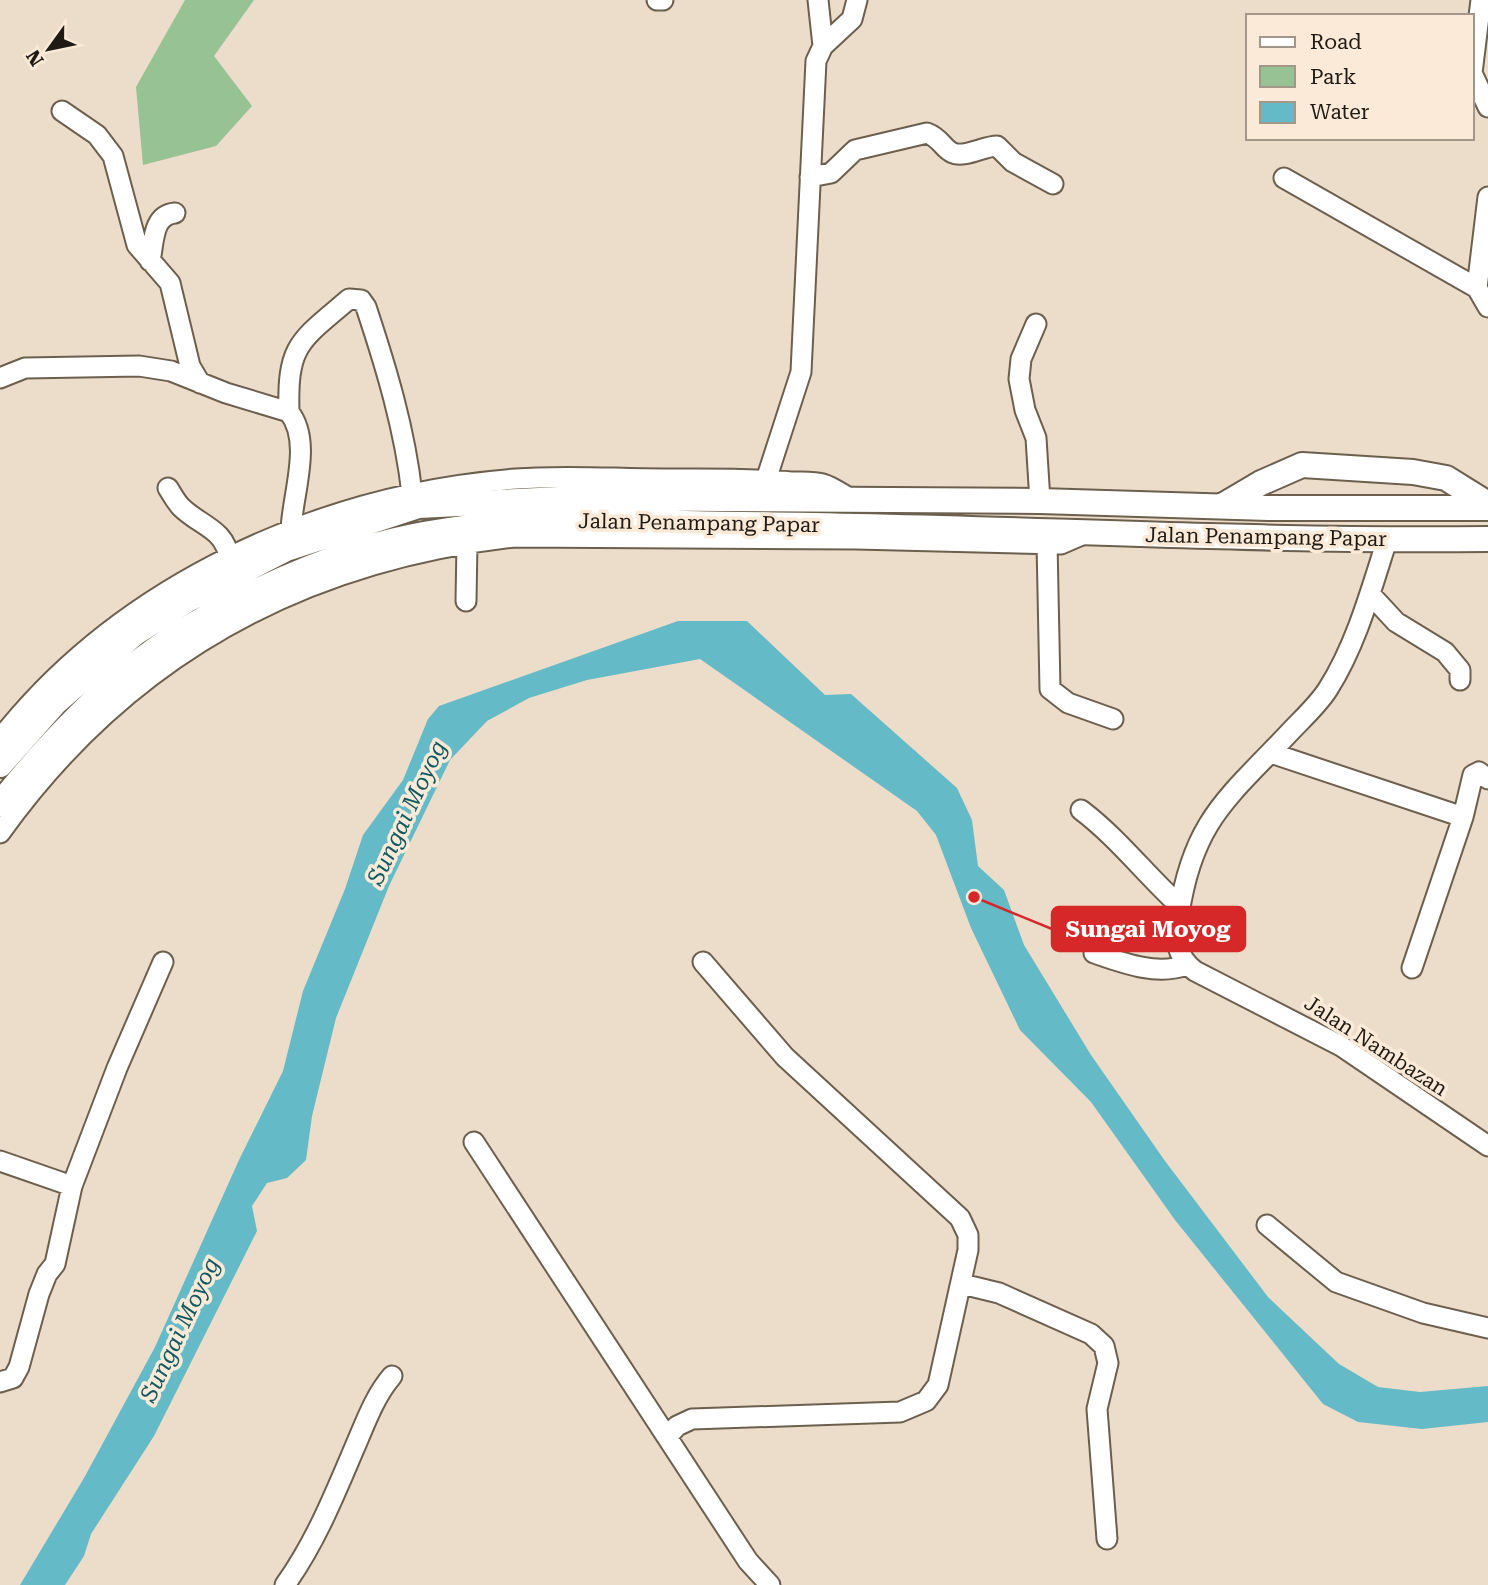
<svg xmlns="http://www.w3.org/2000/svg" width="1488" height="1585" font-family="'Roboto Serif',serif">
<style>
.green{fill:#96c294}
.water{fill:#65bac7}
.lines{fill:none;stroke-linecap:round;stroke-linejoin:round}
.minor-casing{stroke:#6c5f4e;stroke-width:23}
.major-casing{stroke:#6c5f4e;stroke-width:28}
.minor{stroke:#fff;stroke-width:19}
.major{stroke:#fff;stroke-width:24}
.labels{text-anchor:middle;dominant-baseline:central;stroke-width:7;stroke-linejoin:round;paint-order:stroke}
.street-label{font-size:21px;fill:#1f1a13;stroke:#faead7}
.water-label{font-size:23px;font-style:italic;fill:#0e5962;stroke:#faead7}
.leader{fill:none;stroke:#d62828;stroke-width:2.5}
.callout-dot{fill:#d62828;stroke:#faead7;stroke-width:2.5}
.callout{fill:#d62828;stroke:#d62828;stroke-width:2.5}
.callout-label{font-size:23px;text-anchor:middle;font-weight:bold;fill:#fff}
</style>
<rect width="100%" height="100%" fill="#ecddca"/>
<path class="green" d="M185,0H254L214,56L252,106L216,146L143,165L136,87Z"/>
<path class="water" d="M678,621H747L825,695L851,694L957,788L972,820L978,866L1004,890L1024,945L1091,1055L1165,1161L1268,1297L1339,1364L1378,1387L1420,1392L1488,1386V1422L1422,1429L1358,1422L1323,1404L1175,1220L1091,1102L1020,1030L971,928L936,835L917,811L700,659L587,680L529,698L487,721L450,760L389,886L336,1018L312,1116L306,1160L287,1178L267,1183L252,1206L257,1231L154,1436L91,1534L84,1556L65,1585H20L84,1478L155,1347L239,1160L283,1071L303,991L345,889L363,835L403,780L428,719L439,706Z"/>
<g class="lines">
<defs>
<path id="minor" d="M657,0H663
M818,0L823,46
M1481,0L1472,73L1488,107
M62,111L97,135L113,156L137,245L170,283L190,366L200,383
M810,177L831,173L855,150L927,133C941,138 943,149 953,153C965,158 984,146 997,146L1013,162L1053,184
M1284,178L1477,288L1488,307
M150,261C154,243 152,215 175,213
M1477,288L1488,197
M1036,324L1021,359L1019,379L1025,410L1036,438L1040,501
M0,378L25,368L139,366L171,371L226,393L289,412C313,442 292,495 291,530
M289,412C287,344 300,341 349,299L361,300L366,307C386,367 405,430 412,494
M766,480L801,372L816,61L823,46L852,19L857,0
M168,488C172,494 176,502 181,507C200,526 226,529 229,559
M1387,540C1371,590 1356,645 1328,689C1318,705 1302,719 1289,733C1229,797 1193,820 1179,914C1176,938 1174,955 1195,971L1341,1046L1488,1146
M1047,543L1050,689L1068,703L1113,719
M1370,594L1396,622L1445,652L1460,670V680
M466,601L467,543
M0,739C122,584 321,494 516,479C564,475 615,479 664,479C707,479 749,478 791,482C801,482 814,481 823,484C833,487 842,494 851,499
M1271,753L1463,817L1412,968
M1081,810C1118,838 1146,875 1180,906
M1463,817L1473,775L1479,772L1488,779
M0,833C126,657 301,561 514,537L856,539L1061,544L1084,534
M1094,953C1123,963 1156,976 1187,965
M474,1142L748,1561L770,1585
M0,1161L72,1186L55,1264L47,1274L39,1294L19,1367L13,1378L0,1382
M72,1186L117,1068L163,962
M1267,1225L1336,1282L1423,1313L1488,1328
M962,1284L999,1293L1091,1334L1104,1346L1108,1363L1097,1409L1107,1539
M667,1437L677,1426L692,1419L900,1412L926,1401L938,1385L968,1250V1235L960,1218L785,1057L703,962
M285,1585C315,1543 334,1496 354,1449C365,1424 374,1397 392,1376"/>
<path id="major" d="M1222,506L1261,483L1302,465L1413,472L1446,478L1488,504
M0,765L55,703L134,634L189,599L286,549L418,506L580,498L1040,501L1269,508H1488
M0,804C38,756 84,707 132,667C192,618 283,575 356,551C480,511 615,523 742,524C991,526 1239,542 1488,539"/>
</defs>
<use href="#minor" class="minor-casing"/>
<use href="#major" class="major-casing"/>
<use href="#minor" class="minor"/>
<use href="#major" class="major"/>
</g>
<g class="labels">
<g class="street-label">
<text transform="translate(699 523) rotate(1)">Jalan Penampang Papar</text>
<text transform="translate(1266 537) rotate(1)">Jalan Penampang Papar</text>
<text transform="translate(1376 1046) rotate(33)">Jalan Nambazan</text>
</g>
<g class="water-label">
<text transform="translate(407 813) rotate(-65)">Sungai Moyog</text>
<text transform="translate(180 1330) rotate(-65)">Sungai Moyog</text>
</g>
</g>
<path class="leader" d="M974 897L1052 929"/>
<circle class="callout-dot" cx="974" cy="897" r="7"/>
<rect class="callout" x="1052" y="907" width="193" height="44" rx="7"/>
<g class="callout-label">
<text x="1148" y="937">Sungai Moyog</text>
</g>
<rect x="1246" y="14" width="228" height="126" fill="#faead7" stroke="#a29789" stroke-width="2"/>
<rect x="1260" y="37" width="35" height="10" fill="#ffffff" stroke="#a29789" stroke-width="2"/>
<text x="1310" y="49" font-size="21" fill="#1f1a13">Road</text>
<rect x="1260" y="66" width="35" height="21" fill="#96c294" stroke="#a29789" stroke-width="2"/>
<text x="1310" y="84" font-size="21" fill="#1f1a13">Park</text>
<rect x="1260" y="102" width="35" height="21" fill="#65bac7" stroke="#a29789" stroke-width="2"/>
<text x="1310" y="119" font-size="21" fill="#1f1a13">Water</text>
<g transform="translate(49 49) rotate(237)" stroke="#faead7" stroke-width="5" paint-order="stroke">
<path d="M0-5L12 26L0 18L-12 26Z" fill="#1f1a13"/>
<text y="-10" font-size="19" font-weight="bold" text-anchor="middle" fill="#1f1a13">N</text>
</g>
</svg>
